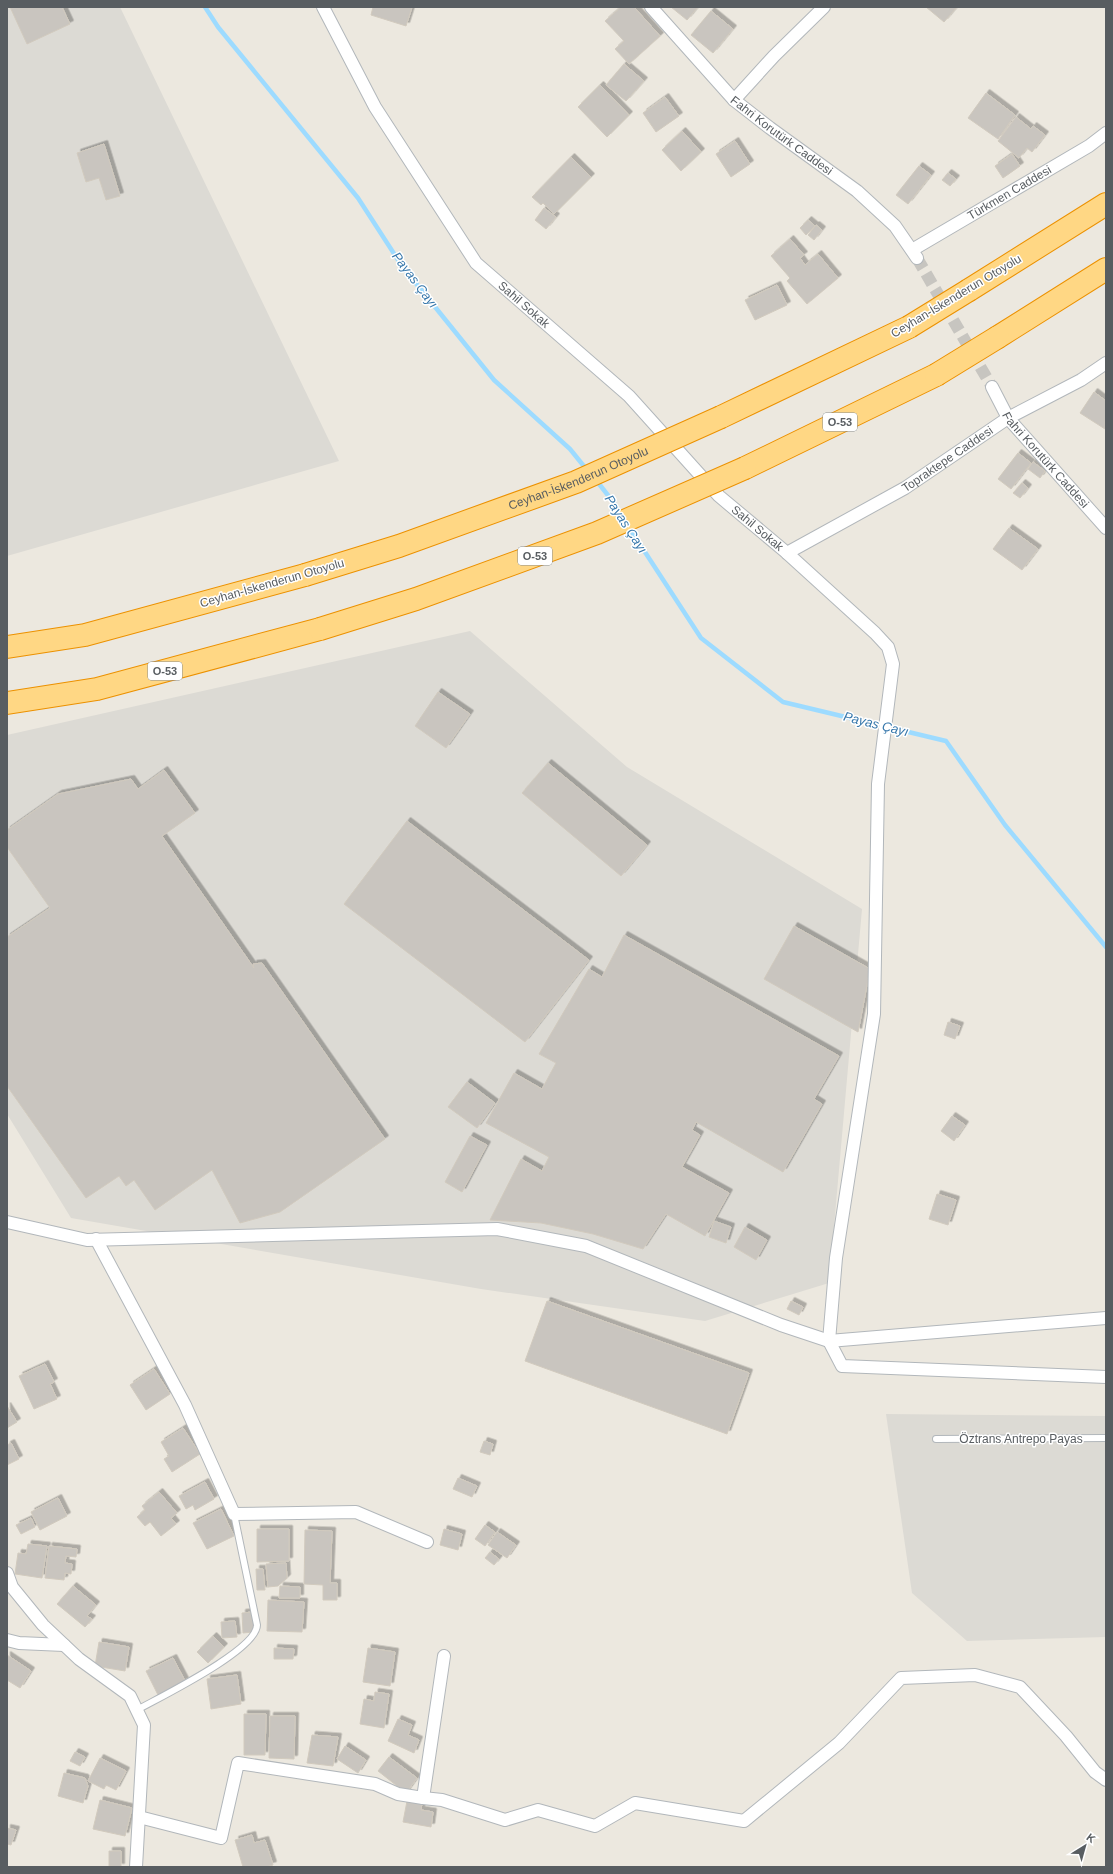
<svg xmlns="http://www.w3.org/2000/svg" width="1113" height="1874" font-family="Arial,sans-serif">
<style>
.industrial{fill:#dcdad4}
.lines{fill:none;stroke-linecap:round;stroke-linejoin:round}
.stream{stroke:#9ddbff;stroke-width:4.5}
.building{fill:#c9c5bf;stroke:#d1cabe;filter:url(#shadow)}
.minor-tunnel{stroke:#c7c5c0;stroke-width:12;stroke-dasharray:12 6;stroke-linecap:butt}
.service-casing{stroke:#b2b7bb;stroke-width:8}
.minor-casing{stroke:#b2b7bb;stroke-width:14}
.motorway-casing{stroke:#ec9100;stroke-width:24}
.service{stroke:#fff;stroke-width:6}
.minor{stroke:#fff;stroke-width:12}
.motorway{stroke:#ffd784;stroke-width:22}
.motorway-bridge-casing{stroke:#ec9100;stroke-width:24;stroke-linecap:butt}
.motorway-bridge{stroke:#ffd784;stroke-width:22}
.labels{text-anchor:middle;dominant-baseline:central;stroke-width:3;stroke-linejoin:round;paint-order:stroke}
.shield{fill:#fff;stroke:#8a8e90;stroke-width:1}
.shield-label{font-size:11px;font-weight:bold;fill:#585d61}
.street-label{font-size:12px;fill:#585d61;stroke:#fff}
.water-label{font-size:13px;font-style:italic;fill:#3677ab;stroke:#fff}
</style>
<defs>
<filter id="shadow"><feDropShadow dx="3.5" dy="-3.5" stdDeviation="0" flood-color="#0004"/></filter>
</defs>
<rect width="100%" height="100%" fill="#ece8df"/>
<path class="industrial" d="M7,7H120L339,461L7,556Z
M470,631L627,767L862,909L829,1283L705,1321L481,1289L71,1218L7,1114V735Z
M886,1414L1106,1416V1637L967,1641L912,1593Z"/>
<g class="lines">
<path class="stream" d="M205,7L218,27L358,198L402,266L494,380L570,449L587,470
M596,480L614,503L622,516
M628,526L701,638L783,702L946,741L1005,825L1106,947"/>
</g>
<path class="building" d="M10,7H62L70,24L27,44Z
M373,7H412L406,26L371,15Z
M621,7H634L660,36L629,64L615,49L624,41L605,21Z
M671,7H698L687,20Z
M926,7H957L944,22Z
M711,11L733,29L713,53L691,35Z
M624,64L644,81L626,101L606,85Z
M600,85L629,115L607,137L578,107Z
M986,93L1015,115L998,139L968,118Z
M665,97L679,116L656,132L643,113Z
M1016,117L1031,129L1033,126L1045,135L1032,152L1027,148L1019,158L998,141Z
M682,131L701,152L681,171L662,150Z
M735,141L750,164L731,177L716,154Z
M104,144L120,196L106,200L99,178L86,182L77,153Z
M1012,154L1020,166L1003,178L995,166Z
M571,157L591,177L554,214L543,203L541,205L532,197Z
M919,166L931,175L908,204L896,195Z
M948,173L956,179L950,186L942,180Z
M544,208L556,217L546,229L535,220Z
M808,220L815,226L806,235L800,228Z
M816,225L822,230L814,240L808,235Z
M790,239L804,255L800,258L805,265L818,254L838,278L807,304L787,281L790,278L771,256Z
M777,285L787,305L755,320L745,300Z
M1094,392L1106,401L1105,429L1080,413Z
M1018,453L1031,463L1011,489L998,479Z
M1033,462L1045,471L1040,478L1028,469Z
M1022,483L1028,488L1020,498L1013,493Z
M1009,528L1038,549L1022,570L993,549Z
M438,692L470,714L446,748L415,726Z
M548,763L647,845L621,876L522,793Z
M164,770L195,813L162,836L254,968L253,964L262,963L385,1139L280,1212L240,1223L212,1170L155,1210L134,1180L126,1186L119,1176L86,1198L7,1086V937L50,908L7,847V830L58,794L131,779L138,789Z
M407,821L589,960L525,1042L344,904Z
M794,926L870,969L858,1032L764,979Z
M624,935L839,1056L814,1099L822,1104L783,1172L696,1122L692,1130L700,1135L682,1167L729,1193L705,1236L666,1214L643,1249L593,1234L541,1223L490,1220L521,1159L542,1171L549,1157L486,1123L514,1073L542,1089L556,1063L539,1054L589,969L602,977Z
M948,1022L960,1026L955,1039L944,1035Z
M467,1082L495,1103L477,1128L448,1107Z
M952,1116L965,1125L954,1141L941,1131Z
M470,1136L487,1145L462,1192L445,1182Z
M937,1194L956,1200L948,1225L929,1219Z
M714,1221L731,1227L726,1243L709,1237Z
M745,1227L767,1240L756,1260L734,1247Z
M547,1301L749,1373L727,1434L525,1361Z
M791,1301L803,1307L799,1315L787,1309Z
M45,1364L54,1382L50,1384L57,1399L34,1409L19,1376Z
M154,1369L170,1394L146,1410L130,1385Z
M7,1406L17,1422L7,1428Z
M183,1428L200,1454L172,1472L164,1459L169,1456L161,1442Z
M484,1441L493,1444L490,1455L480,1452Z
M11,1443L19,1459L7,1465V1445Z
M458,1478L477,1486L472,1497L453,1489Z
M205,1482L214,1499L195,1510L193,1505L186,1509L179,1496Z
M159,1492L177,1513L171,1518L176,1524L161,1536L150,1522L145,1526L137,1517L145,1510L142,1506Z
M58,1498L67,1516L40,1530L31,1512Z
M221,1509L234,1536L207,1549L193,1523Z
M31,1518L35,1527L21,1534L16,1525Z
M485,1525L495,1532L485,1546L475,1539Z
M257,1529H289V1561L257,1562Z
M444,1529L462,1534L458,1550L440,1545Z
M305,1530L332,1531L330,1583H337V1600H323V1585L304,1584Z
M497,1532L516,1545L507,1558L488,1545Z
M28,1544L47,1546L42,1578L15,1574L18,1553L26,1554Z
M49,1546L77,1549L76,1557L66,1556L65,1563L72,1564L71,1574L65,1573L64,1580L45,1578Z
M490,1552L499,1559L494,1565L485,1558Z
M286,1563L287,1578L278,1586L268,1587L266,1564Z
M256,1569H263L265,1590H257Z
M73,1586L96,1605L87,1616L92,1619L85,1627L57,1604Z
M280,1586L300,1587V1598H279Z
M268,1600L304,1602L302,1632L267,1631Z
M253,1612L254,1632L243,1633L242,1613Z
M235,1621L237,1637L222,1638L221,1622Z
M213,1636L224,1647L208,1663L197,1652Z
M99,1642L129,1647L125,1671L95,1666Z
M274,1648L294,1649L293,1659H274Z
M368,1648L395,1652L390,1686L363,1682Z
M7,1655L31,1671L20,1688L7,1680Z
M173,1658L185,1681L158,1695L146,1671Z
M237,1675L241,1704L211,1709L207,1679Z
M375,1692L389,1694L384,1728L360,1724L364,1699L374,1701Z
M244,1714H266L265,1755H244Z
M270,1716H295L294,1759L269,1758Z
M398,1719L412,1725L408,1735L419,1740L414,1753L388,1741Z
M312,1735L338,1737L333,1766L307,1763Z
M345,1746L366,1760L358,1773L337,1759Z
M75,1752L85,1757L80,1766L70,1761Z
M389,1757L417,1778L406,1793L378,1771Z
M100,1758L126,1771L116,1790L106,1785L104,1789L88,1781Z
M64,1773L85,1778L88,1786L83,1803L58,1796Z
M100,1800L132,1808L125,1836L93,1829Z
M407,1801L422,1803L421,1810L433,1812L431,1827L403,1822Z
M7,1828L16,1830L11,1845L7,1844Z
M252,1835L254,1843L265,1840L273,1865L266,1867H243L235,1840Z
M109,1851H121V1867L109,1866Z"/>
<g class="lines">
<path class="minor-tunnel" d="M917,258L992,387"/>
<defs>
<path id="service" d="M936,1439L1106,1438
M137,1710C160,1697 257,1650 257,1625L234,1514"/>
<g id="minor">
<path id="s1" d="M323,7L375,107L476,263L629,396L719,496L787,553L875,633L888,647L893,664L878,784L874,1014L836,1258L829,1341L842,1366L1106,1377"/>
<path id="s2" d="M651,7L734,100L770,128L857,191L895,226L917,258"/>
<path d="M734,100L774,56L824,7"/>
<path id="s3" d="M912,250L1089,146L1106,133"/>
<path id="s4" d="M992,387L1008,418L1106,528"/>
<path id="s5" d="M787,553L905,488L1008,418L1081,380L1106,363"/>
<path d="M7,1222L87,1240L497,1229L586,1246L781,1325L829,1341L1106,1318"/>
<path d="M96,1239L185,1405L234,1514L356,1512L427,1542"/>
<path d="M7,1573L12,1587L43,1625L79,1659L130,1696L144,1725L136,1867"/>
<path d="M7,1640L19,1643L64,1645"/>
<path d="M423,1798L444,1656"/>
<path d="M139,1817L221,1838L238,1763L375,1784L398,1794L423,1798L442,1800L505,1820L538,1810L595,1826L635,1803L744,1821L839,1743L901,1678L975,1675L1020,1687L1066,1736L1095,1772L1106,1780"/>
</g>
<path id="motorway" d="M969,290L1106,204
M998,337L1106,269
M721,417L909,327
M745,468L936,375
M7,647L85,635L305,575
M7,703L97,689L320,629"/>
</defs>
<use href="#service" class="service-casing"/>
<use href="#minor" class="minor-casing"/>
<use href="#motorway" class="motorway-casing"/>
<use href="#service" class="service"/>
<use href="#minor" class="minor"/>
<use href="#motorway" class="motorway"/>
<defs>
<g id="motorway-bridge">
<path d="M909,327L969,290"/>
<path d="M936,375L998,337"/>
<path id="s6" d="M305,575L399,546L576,482L721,417"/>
<path d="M320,629L416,599L597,533L745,468"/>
</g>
</defs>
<use href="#motorway-bridge" class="motorway-bridge-casing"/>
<use href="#motorway-bridge" class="motorway-bridge"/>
</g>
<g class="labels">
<g class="shield">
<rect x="823" y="413" width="34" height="18" rx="3"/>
<rect x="518" y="547" width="34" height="18" rx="3"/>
<rect x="148" y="662" width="34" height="18" rx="3"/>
</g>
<g class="shield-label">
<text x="840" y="422">O-53</text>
<text x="535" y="556">O-53</text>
<text x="165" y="671">O-53</text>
</g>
<g class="street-label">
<text stroke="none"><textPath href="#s2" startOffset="184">Fahri Korutürk Caddesi</textPath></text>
<text stroke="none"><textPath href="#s3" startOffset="113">Türkmen Caddesi</textPath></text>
<text transform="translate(956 296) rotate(-31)">Ceyhan-İskenderun Otoyolu</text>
<text stroke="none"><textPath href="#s1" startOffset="362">Sahil Sokak</textPath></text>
<text stroke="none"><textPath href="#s5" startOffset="186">Topraktepe Caddesi</textPath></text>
<text stroke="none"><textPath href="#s4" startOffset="91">Fahri Korutürk Caddesi</textPath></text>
<text stroke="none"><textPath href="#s6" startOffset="290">Ceyhan-İskenderun Otoyolu</textPath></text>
<text stroke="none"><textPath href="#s1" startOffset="686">Sahil Sokak</textPath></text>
<text transform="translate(272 583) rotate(-16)">Ceyhan-İskenderun Otoyolu</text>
<text x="1021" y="1439">Öztrans Antrepo Payas</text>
</g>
<g class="water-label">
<text transform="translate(415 280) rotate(53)">Payas Çayı</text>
<text transform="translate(626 524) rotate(57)">Payas Çayı</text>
<text transform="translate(876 724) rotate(14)">Payas Çayı</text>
</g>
</g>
<rect width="1113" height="1874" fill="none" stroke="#585d61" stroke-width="16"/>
<g transform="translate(1085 1846) rotate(37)" stroke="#ffffff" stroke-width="3" paint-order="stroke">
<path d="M0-3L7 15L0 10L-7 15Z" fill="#585d61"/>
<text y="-6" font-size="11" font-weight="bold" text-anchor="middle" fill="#585d61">K</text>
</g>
</svg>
